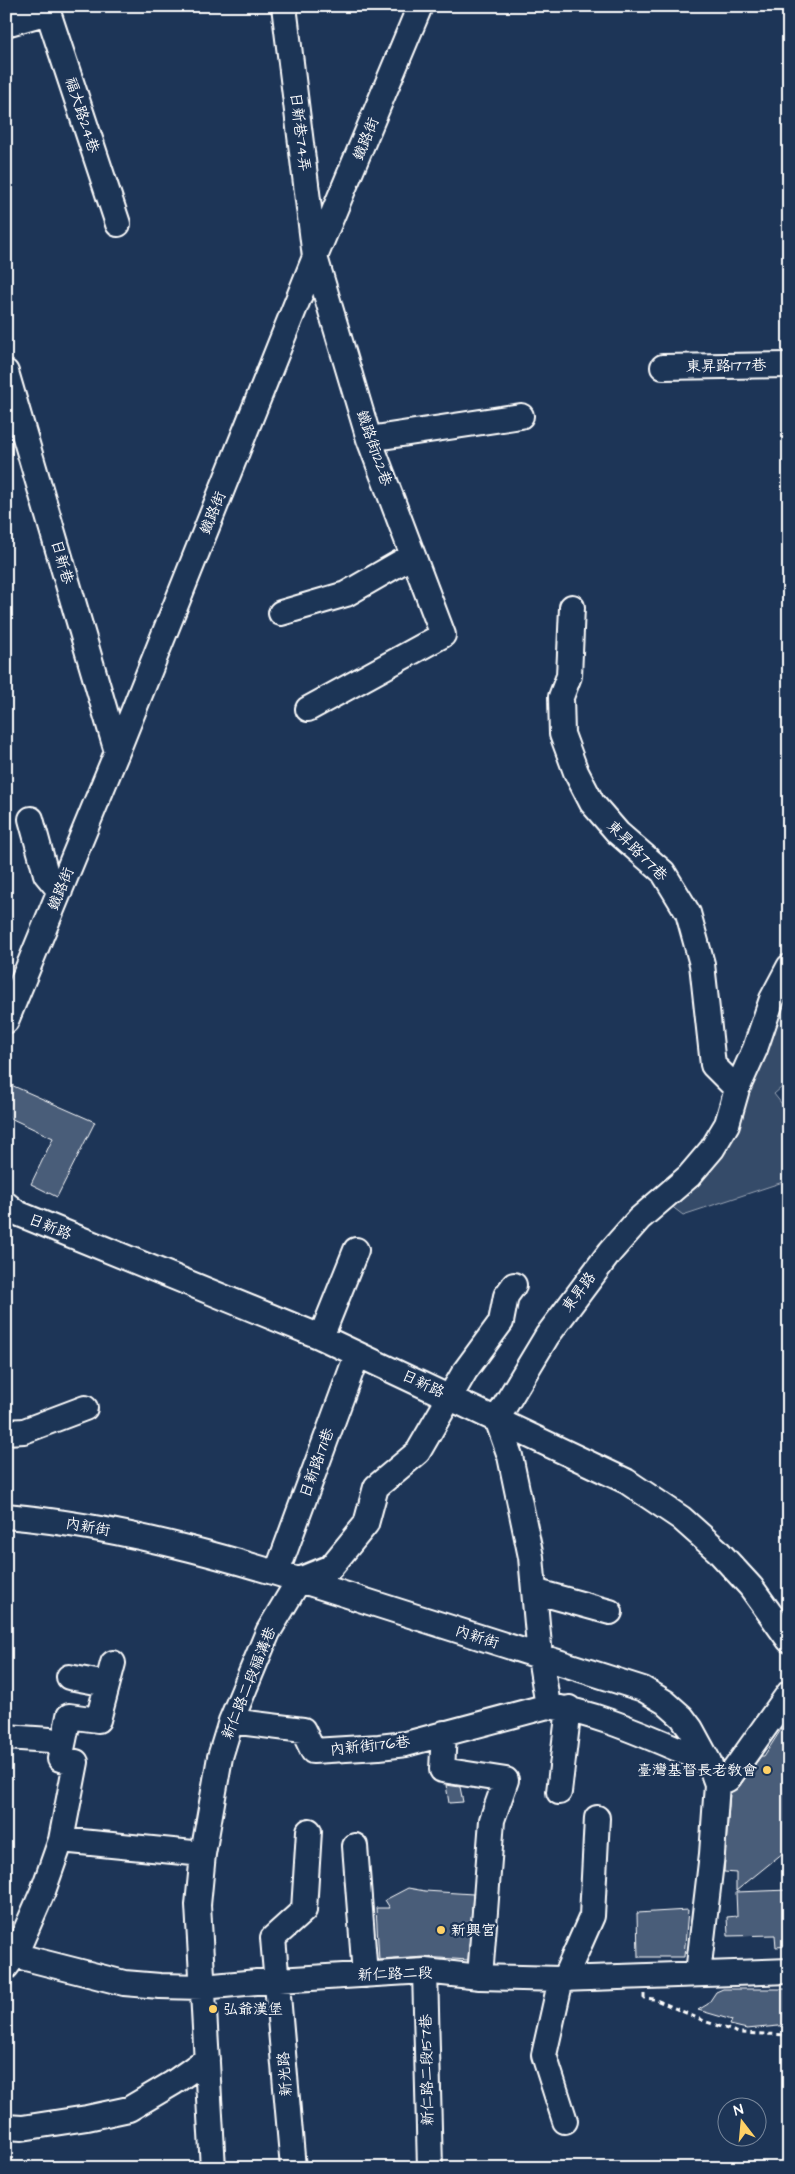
<svg xmlns="http://www.w3.org/2000/svg" width="795" height="2174" font-family="'Architects Daughter','LXGW WenKai TC',sans-serif">
<style>
.green{fill:#364b69;stroke:#9aa5b4}
.building{fill:#4a5d79;stroke:#fff}
.lines{fill:none;stroke-linecap:round;stroke-linejoin:round}
.minor-casing{stroke:#fff;stroke-width:28}
.path{stroke:#fff;stroke-width:3;stroke-dasharray:5 4;stroke-linecap:butt}
.minor{stroke:#1d3557;stroke-width:24}
.poi-dot{fill:#ffd166;stroke:#1d3557;stroke-width:2}
.labels{text-anchor:middle;dominant-baseline:central;stroke-width:4.5;stroke-linejoin:round;paint-order:stroke}
.street-label{font-size:15px;fill:#fff;stroke:#1d3557}
.poi-label{font-size:15px;fill:#fff;stroke:#1d3557;text-anchor:start}
</style>
<rect width="100%" height="100%" fill="#1d3557"/>
<filter id="ink" filterUnits="userSpaceOnUse"><feTurbulence type="fractalNoise" baseFrequency=".02" numOctaves="2"/><feDisplacementMap in="SourceGraphic" scale="10" xChannelSelector="R" yChannelSelector="G"/><feConvolveMatrix kernelMatrix="1 2 1 2 8 2 1 2 1" color-interpolation-filters="sRGB"/></filter>
<g filter="url(#ink)">
<path class="green" d="M789,977V1081L774,1094L789,1113V1180L683,1215L662,1199L711,1149Z"/>
<path class="building" d="M11,1085L95,1122L57,1197L31,1184L53,1138L6,1116V1094Z
M789,1717V1848L736,1891V1873L724,1872L730,1793L739,1787L761,1756H764Z
M446,1785L460,1787L463,1802L449,1803Z
M408,1888L425,1891L473,1894L468,1960L425,1957L379,1960L376,1908H390L385,1900Z
M789,1890V1946L776,1947L775,1935L728,1936L727,1917L737,1916L736,1892Z
M688,1910L684,1957H638L637,1913Z
M723,1989H789V2025L747,2029L730,2025L732,2020L698,2010L708,2004L716,1992Z"/>
<g class="lines">
<defs>
<path id="minor" d="M46,6L118,224
M284,6L315,257L369,439L443,635L308,709
M6,24L48,12
M663,367L789,365
M6,372L117,752
M369,439L521,416
M572,607L569,676L561,697L562,734L576,772L592,803L618,833L663,872L688,913L702,964L713,1065L737,1089
M281,613L346,594L412,556
M31,819L46,874L60,891
M6,1021L117,752L315,257L420,6
M6,1204L17,1213L321,1337L626,1481L681,1518L717,1550L751,1587L789,1640
M321,1337L356,1250
M497,1419L547,1336L610,1252L639,1219L689,1176L712,1149L727,1124L737,1089L755,1049L772,999L789,967
M497,1419L510,1456L531,1557L540,1657L548,1706
M6,1432L24,1431L85,1408
M6,1516C131,1527 251,1564 369,1602C461,1632 552,1661 643,1689L665,1702L682,1717L691,1729L709,1762L717,1784L712,1854L698,1973
M277,1572L357,1355
M534,1591L610,1612
M69,1677L107,1684
M231,1721L303,1730L313,1751L379,1747L406,1744L548,1706C601,1713 659,1742 709,1762
M444,1733L442,1770L506,1780L492,1820L480,1977
M6,1737L50,1740
M717,1784L728,1779L789,1693
M559,1792L569,1708
M61,1840L203,1854
M355,1846L365,1975
M6,1953L124,1983L160,1986L203,1987L278,1980L425,1971L480,1977L561,1979L789,1971
M6,1967L15,1955L43,1891L61,1840L76,1762L60,1759L69,1716L98,1720L113,1663
M425,1971L430,2168
M561,1979L544,2055L565,2121
M564,1979L592,1916L597,1818
M6,2127L22,2128L87,2118L129,2109L173,2083L207,2059
M213,2168L198,1905L203,1854L220,1757L231,1721L268,1632L299,1580L331,1567L366,1524L376,1487L418,1452L465,1371L501,1322L506,1296L514,1285
M293,2168L273,1938L304,1910L309,1831"/>
</defs>
<use href="#minor" class="minor-casing"/>
<path class="path" d="M644,1994V1998L654,1999L704,2021L739,2033L789,2035"/>
<use href="#minor" class="minor"/>
</g>
</g>
<g class="poi-dot">
<circle cx="767" cy="1770" r="5"/>
<circle cx="441" cy="1930" r="5"/>
<circle cx="213" cy="2009" r="5"/>
</g>
<g class="labels">
<g class="street-label">
<text transform="translate(82 115) rotate(72)">福大路24巷</text>
<text transform="translate(300 132) rotate(83)">日新巷74弄</text>
<text transform="translate(366 139) rotate(-68)">鐵路街</text>
<text transform="translate(726 366) rotate(-1)">東昇路177巷</text>
<text transform="translate(374 448) rotate(71)">鐵路街122巷</text>
<text transform="translate(213 513) rotate(-68)">鐵路街</text>
<text transform="translate(62 562) rotate(74)">日新巷</text>
<text transform="translate(637 851) rotate(45)">東昇路77巷</text>
<text transform="translate(61 889) rotate(-68)">鐵路街</text>
<text transform="translate(50 1227) rotate(22)">日新路</text>
<text transform="translate(579 1292) rotate(-53)">東昇路</text>
<text transform="translate(423 1384) rotate(25)">日新路</text>
<text transform="translate(317 1463) rotate(-70)">日新路171巷</text>
<text transform="translate(88 1527) rotate(10)">內新街</text>
<text transform="translate(477 1637) rotate(18)">內新街</text>
<text transform="translate(249 1683) rotate(-68)">新仁路二段福溝巷</text>
<text transform="translate(370 1746) rotate(-6)">內新街176巷</text>
<text transform="translate(395 1974) rotate(-2)">新仁路二段</text>
<text transform="translate(427 2070) rotate(-91)">新仁路二段157巷</text>
<text transform="translate(285 2074) rotate(-94)">新光路</text>
</g>
<g class="poi-label">
<text x="757" y="1770" text-anchor="end">臺灣基督長老教會</text>
<text x="451" y="1930">新興宮</text>
<text x="223" y="2009">弘爺漢堡</text>
</g>
</g>
<rect width="795" height="2174" fill="none" stroke="#1d3557" stroke-width="25"/>
<rect x="12" y="12" width="770" height="2149" fill="none" stroke="#fff" stroke-width="2" filter="url(#ink)"/>
<g transform="translate(742 2122) rotate(344)"><circle r="24" fill="#1d3557" stroke="#77869a"/>
<path d="M0-4L9 19L0 12L-9 19Z" fill="#ffd166"/>
<text y="-8" font-size="14" font-weight="bold" text-anchor="middle" fill="#ffffff">N</text>
</g>
</svg>
